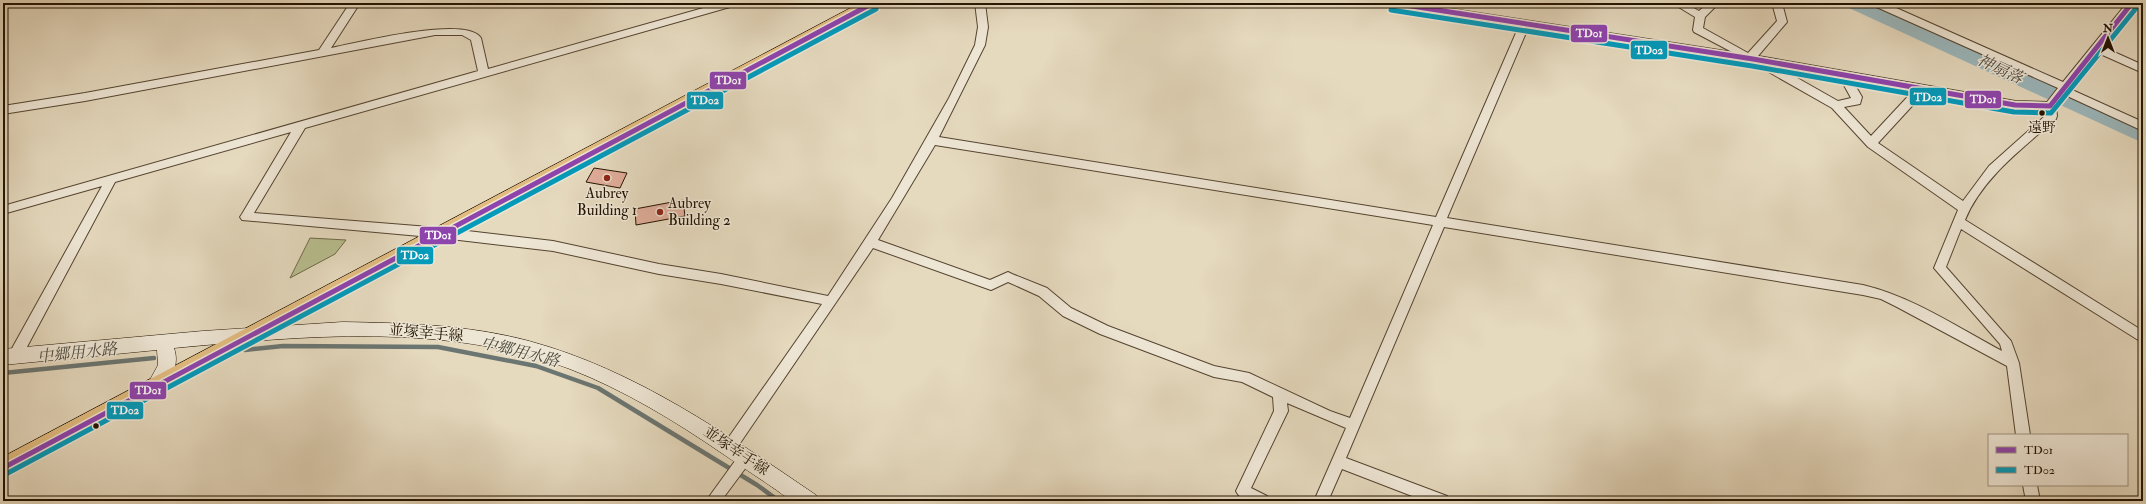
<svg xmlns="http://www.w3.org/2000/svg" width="2146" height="504" font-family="'IM FELL Double Pica','Noto Serif JP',serif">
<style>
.green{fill:#b8be8f;stroke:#6e6848}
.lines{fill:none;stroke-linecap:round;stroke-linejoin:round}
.stream{stroke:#6b7571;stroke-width:4.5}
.river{fill:#9bb7bc;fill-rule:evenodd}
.building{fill:#e0ad9a;stroke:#231301}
.street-casing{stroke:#544430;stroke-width:2}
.secondary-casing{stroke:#231301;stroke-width:1}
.primary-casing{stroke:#231301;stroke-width:1}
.street{fill:#eee6d5;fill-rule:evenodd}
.secondary{fill:#eee6d5;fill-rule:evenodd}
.primary{fill:#e2bc7f;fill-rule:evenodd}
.bus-1-casing{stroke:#eee6d5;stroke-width:8}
.bus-2-casing{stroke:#eee6d5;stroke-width:8}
.bus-1{stroke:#8e44ad;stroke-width:5}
.bus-2{stroke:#049aba;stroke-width:5}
.bus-dot{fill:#231301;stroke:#eee6d5;stroke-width:1.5}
.poi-dot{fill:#8f2418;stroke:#eee6d5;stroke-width:1.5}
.labels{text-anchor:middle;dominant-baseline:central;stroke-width:3;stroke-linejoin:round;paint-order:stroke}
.bus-label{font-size:14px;fill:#231301;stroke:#eee6d5}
.poi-label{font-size:15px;fill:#231301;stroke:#eee6d5}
.street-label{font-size:15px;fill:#231301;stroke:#eee6d5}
.water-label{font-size:16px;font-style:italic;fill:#4d4c42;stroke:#eee6d5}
.line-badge{stroke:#eee6d5;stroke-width:1.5}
.badge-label{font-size:11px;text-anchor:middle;font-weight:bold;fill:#fff}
</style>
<rect width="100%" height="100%" fill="#e5d9be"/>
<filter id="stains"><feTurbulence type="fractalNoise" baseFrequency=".005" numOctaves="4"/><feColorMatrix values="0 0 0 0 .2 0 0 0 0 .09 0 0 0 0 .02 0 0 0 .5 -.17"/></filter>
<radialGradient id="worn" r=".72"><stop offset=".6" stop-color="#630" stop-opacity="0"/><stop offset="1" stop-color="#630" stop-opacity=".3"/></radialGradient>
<path class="green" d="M310,238L346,240L335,254L290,278Z"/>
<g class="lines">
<path class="stream" d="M245,350L283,346L438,347L536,366L598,388L757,485L779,501
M3,373L154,358"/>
<path class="river" d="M1846,3H1876L2143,124V143L1849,8Z"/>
</g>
<path class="building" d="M594,168L627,173L620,188L586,182Z
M683,200L685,216L636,225L635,209Z"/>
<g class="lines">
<defs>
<path id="street" d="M350,3H360L331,48C357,43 466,15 481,38L488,69L721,3H738L737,5L305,128L254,213L442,228L553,241L659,264L721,274L828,296L892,198L949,98L975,45L978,27L975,3H985L988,27L985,45L939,137L1436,217L1519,26L1392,6L1387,3H1413L1732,52L1694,32L1693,30L1695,17L1672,3H1685L1699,11L1708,3H1719L1705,17L1703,28L1748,53L1777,21L1772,3H1782L1787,22L1758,56L2015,101L2047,102L2058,88L1872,5L1871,3H1885L2063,82L2127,3H2137L2103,47L2143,65V73L2098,53L2070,89L2143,122V131L2065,95L2056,107L2057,116L2056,119C2023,148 1982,178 1965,220L2143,331V343L1961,229L1946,267L2011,341L2019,363L2030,435H2016L2007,366L1897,307L1881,299L1863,295L1444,227L1346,458L1447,496L1449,501H1425L1342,469L1328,501H1314L1346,428L1287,403L1288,411L1251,488L1267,496L1269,501C1257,501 1242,504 1236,491L1274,411L1273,397L1242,382L1214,377L1100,334L1063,316L1039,296L1008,282L991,290L873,248L734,452L729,454L724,452L722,448L724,444L822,304L721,284L659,274L553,251L442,238L242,220L240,217L242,214L291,132L115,182L20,360L15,361L10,360L9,356L10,352L102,186L3,214V206L478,71L471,40L462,35H435L85,101L3,114V106L85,93L319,50ZM1528,28L1759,64L1760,67L1832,108L1868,147L1958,210L1934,268L2000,344L2002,351C1957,327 1913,297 1863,285L1447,218ZM1778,67L1840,78L1851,98L1838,101ZM1852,80L1913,91L1871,136L1844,107L1860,104L1862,97ZM1924,93L2015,109L2045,110L2046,115L1989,166L1963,201L1878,143ZM935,145L1433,225L1350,418L1330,411L1249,373L1214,366L1108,326L1071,308L1047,288L1012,274L1008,272L990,280L878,240Z
M745,452L750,454L752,458L750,462L721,501H706L740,454Z
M2023,485H2037L2040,501H2026Z"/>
<path id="secondary" d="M343,322C406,323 469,325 529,341C636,370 726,434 816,495L819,501C811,501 799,503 792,500C785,497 778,491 772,487C756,476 739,465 723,454C675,421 624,390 570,369C445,322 304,336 174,348C180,365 171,379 162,393L155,395L148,393L146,387L158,365L157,350L3,365V349L203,331Z"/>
<path id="primary" d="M860,3H881L879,7L3,478V457Z"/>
</defs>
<use href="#street" class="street-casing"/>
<use href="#secondary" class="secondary-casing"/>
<use href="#primary" class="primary-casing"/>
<use href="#street" class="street"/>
<use href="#secondary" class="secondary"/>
<use href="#primary" class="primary"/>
<defs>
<path id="bus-1" d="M1392,3L1753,59L2015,105L2050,106L2132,3
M3,468L873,3"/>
<path id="bus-2" d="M1391,10L1752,66L2014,112L2051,113L2137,7
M6,474L876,9"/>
</defs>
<use href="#bus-1" class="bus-1-casing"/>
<use href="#bus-2" class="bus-2-casing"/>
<use href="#bus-1" class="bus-1"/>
<use href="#bus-2" class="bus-2"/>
</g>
<g class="bus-dot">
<circle cx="2042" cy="113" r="3.5"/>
<circle cx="96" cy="426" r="3.5"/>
</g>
<g class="poi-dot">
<circle cx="607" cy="178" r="4"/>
<circle cx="660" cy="212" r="4"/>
</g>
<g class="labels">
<g class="bus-label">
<text x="2042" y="127">遠野</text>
</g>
<g class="poi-label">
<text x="607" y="193">Aubrey<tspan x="607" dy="17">Building 1</tspan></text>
<text x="668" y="203" text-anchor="start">Aubrey<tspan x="668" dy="17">Building 2</tspan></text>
</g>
<g class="street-label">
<text transform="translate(426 333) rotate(5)">並塚幸手線</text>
<text transform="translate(736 451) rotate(34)">並塚幸手線</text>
</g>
<g class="water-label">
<text transform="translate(2000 69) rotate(25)">神扇落</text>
<text transform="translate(520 352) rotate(14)">中郷用水路</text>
<text transform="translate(77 353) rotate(-6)">中郷用水路</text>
</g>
</g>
<g class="line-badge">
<rect x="1570" y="24" width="38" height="19" rx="4" fill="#8e44ad"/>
<rect x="1630" y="40" width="38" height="20" rx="4" fill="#049aba"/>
<rect x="709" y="71" width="38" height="19" rx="4" fill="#8e44ad"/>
<rect x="1909" y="87" width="38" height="19" rx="4" fill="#049aba"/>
<rect x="1964" y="90" width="38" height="19" rx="4" fill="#8e44ad"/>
<rect x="686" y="91" width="38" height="19" rx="4" fill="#049aba"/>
<rect x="419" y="226" width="38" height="19" rx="4" fill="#8e44ad"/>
<rect x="396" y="246" width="38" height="19" rx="4" fill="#049aba"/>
<rect x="129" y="381" width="38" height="19" rx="4" fill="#8e44ad"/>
<rect x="106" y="401" width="38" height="19" rx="4" fill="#049aba"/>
</g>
<g class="badge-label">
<text x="1589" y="37">TD01</text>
<text x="1649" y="54">TD02</text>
<text x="728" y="84">TD01</text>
<text x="1928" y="101">TD02</text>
<text x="1983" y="103">TD01</text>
<text x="705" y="104">TD02</text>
<text x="438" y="239">TD01</text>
<text x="415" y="259">TD02</text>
<text x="148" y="394">TD01</text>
<text x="125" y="414">TD02</text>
</g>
<rect width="2146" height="504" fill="none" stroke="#e5d9be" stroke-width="16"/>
<rect x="4" y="4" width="2138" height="496" fill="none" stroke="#231301" stroke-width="2"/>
<rect x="8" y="8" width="2130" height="488" fill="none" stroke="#231301"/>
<rect x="1988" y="434" width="140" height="52" fill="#eee6d5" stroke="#9d9280"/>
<rect x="1996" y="447" width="20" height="6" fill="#8e44ad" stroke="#9d9280"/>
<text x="2024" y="454" font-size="12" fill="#231301">TD01</text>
<rect x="1996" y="467" width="20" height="6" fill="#049aba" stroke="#9d9280"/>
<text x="2024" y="474" font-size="12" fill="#231301">TD02</text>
<g transform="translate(2108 38)" stroke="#eee6d5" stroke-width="3" paint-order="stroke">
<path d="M0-3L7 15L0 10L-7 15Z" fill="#231301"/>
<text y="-6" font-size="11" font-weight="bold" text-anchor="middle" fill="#231301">N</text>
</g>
<rect width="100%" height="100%" filter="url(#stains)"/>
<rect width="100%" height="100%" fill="url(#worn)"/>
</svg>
